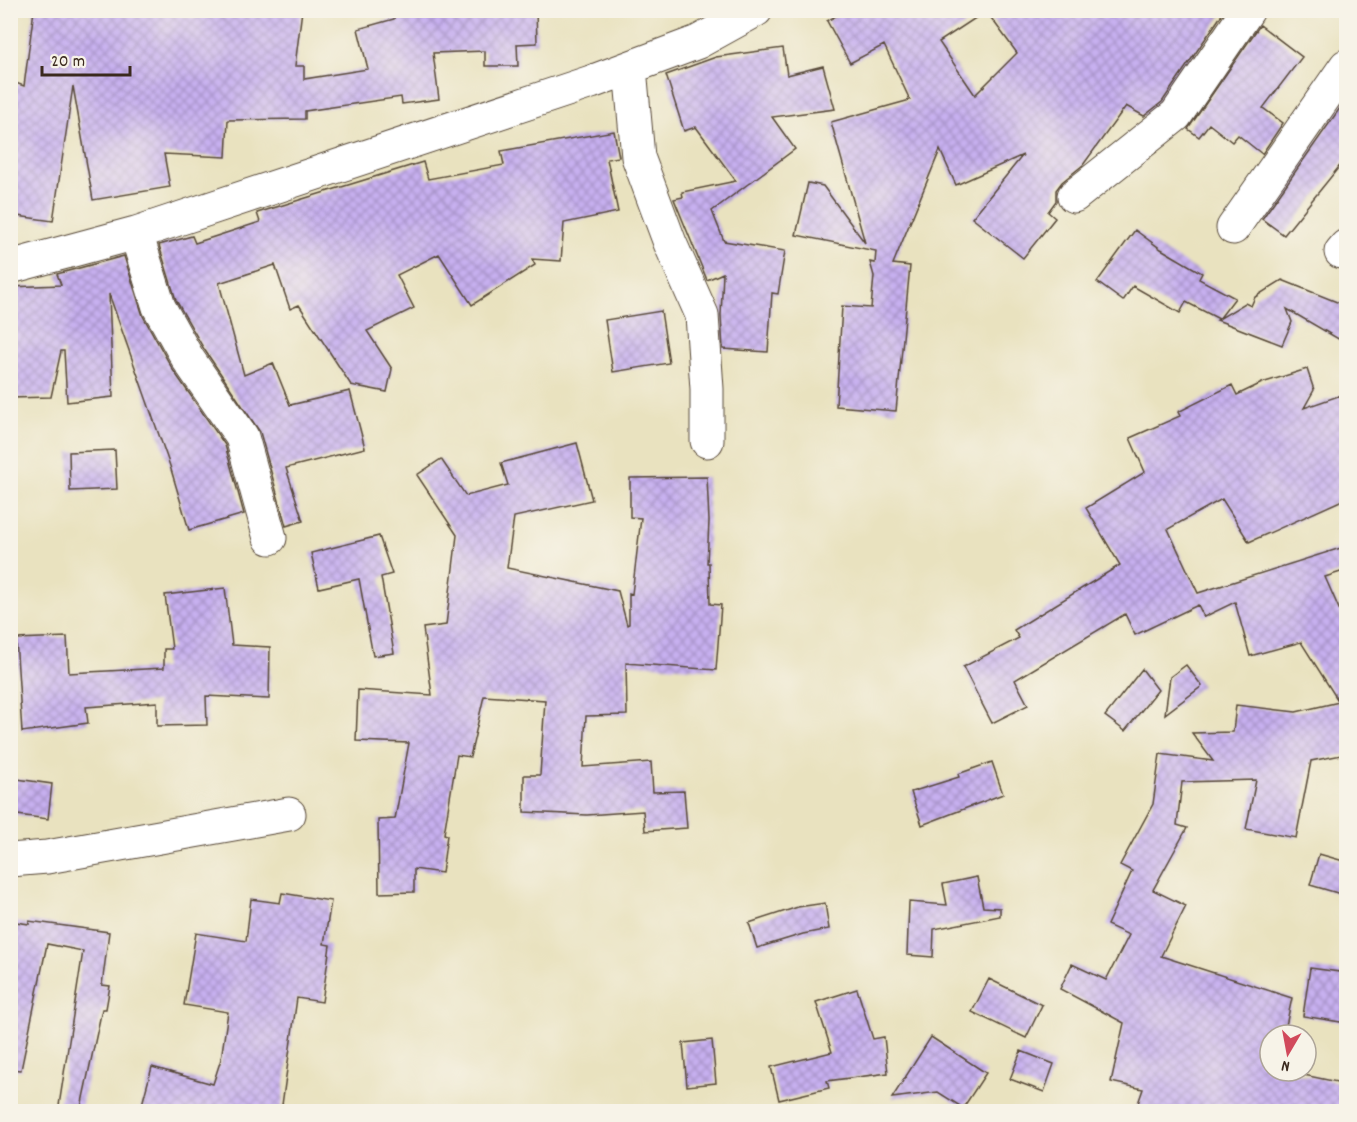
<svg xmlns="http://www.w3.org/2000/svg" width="1357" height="1122" font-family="Dekko,sans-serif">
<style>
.building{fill:url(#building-cross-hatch);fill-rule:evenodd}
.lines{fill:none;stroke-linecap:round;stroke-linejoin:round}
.street-casing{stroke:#554636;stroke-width:35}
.street{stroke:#fff;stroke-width:33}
</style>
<defs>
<pattern id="building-cross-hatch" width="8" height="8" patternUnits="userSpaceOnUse" patternTransform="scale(1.5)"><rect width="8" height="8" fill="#c7b0f0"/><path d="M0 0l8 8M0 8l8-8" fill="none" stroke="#a38fc2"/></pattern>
</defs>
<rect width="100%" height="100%" fill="#f7f3e8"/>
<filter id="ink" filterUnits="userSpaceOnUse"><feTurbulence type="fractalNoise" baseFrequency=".0167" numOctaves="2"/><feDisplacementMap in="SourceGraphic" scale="12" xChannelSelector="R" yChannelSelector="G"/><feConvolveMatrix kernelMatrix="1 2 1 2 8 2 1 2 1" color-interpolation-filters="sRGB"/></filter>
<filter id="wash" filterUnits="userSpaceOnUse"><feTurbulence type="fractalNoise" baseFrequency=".008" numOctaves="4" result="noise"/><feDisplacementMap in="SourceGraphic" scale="24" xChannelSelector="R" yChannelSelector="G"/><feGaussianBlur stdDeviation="1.35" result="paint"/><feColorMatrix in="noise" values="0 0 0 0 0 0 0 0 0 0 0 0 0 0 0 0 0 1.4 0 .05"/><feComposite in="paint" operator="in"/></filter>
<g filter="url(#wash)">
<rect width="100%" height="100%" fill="#e9e2bf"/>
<g id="blocks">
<path class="building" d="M34,10H153L196,18V10H302L295,66H304V79L368,69L358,29L394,19V10H536L537,43L517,44L518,66H485V51L433,53L439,99L402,104L401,97L305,111V119L228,120L226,157L164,154L170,187L93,200L73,86L53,221L10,215V81L24,86Z
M846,10H1225L1162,102L1144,116L1126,106L1083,165L1062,182L1056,190V201L1048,212L1055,218L1023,258L972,218L1023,155L956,185L940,150L893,264L910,266L896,411L836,406L842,306L871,308L874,276L870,262L875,263L876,251L796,235L808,183L823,186L865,243L831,122L910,100L884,45L850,63L827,21ZM986,11L1017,53L975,95L939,42Z
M1260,25L1302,57L1263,108L1283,123L1262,154L1238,135L1232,142L1209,124L1199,137L1188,129Z
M783,48L787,75L823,66L835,109L772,117L795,149L712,211L724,241L785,251L778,294L772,293L768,352L723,349L721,315L723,273L707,280L674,199L683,197L682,192L736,181L696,127L684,131L666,75L716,57Z
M1347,98V157L1284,235L1262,219Z
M614,131L619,157L607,159L618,212L564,223L561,261L532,259L535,265L472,305L439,254L397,275L414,308L367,331L392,369L387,392L351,385L299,305L290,309L275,265L219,283L244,375L273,363L290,405L350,391L365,448L286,468L303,521L286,526L260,432L204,349L176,300L159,245L192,236L195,243L260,222L257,213L423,162L428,179L504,165L501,151Z
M1135,230L1161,249L1202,273L1199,279L1235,298L1219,319L1186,302L1180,313L1133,286L1123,301L1097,282Z
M124,256L143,316L173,370L225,445L244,514L189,530L170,466L109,294L113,397L67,402L64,351H61L51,397L10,398V287L61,285L57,274Z
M1282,280L1347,306V344L1287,309L1292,322L1282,345L1217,320L1245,303L1251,306L1255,297Z
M661,311L669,363L613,372L605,320Z
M1307,369L1314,390L1304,408L1347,393V498L1249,542L1222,499L1168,529L1198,593L1347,546V570L1325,577L1347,627V754L1311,761L1296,838L1246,829L1256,780L1182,782L1177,825L1187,828L1153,890L1186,906L1161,956L1292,998L1284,1035H1270V1071H1285L1347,1084V1112H1135L1143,1089L1111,1082L1124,1023L1060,989L1072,964L1106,980L1129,935L1107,925L1132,871L1120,865L1153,804L1160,754L1213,761L1192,733L1233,732L1236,705L1296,712L1339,702L1301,642L1250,656L1235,602L1204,617L1198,605L1135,635L1125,614L1015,680L1028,705L992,723L963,667L1019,638L1014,630L1120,565L1086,508L1145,472L1130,438L1180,416L1178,412L1232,385L1237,395L1262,383Z
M577,443L592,500L514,517L507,568L618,591L627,625L629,624V593L632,594L641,518L630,517V478L707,477L709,521L707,563H709L710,604L721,605L716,670L626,663L627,715L586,716L583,767L651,762L653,792L684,791L687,828L645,831L643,811L587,815L524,812V775H540L545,700L484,696L470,757L457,755L444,834L447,835L442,873L414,869V892L379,893L378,820L395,819L409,743L356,741L358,690L432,695L423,628L446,625L457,535L417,475L441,459L466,496L508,485L501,463Z
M115,450L117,489L70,491L69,452Z
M379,536L392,574L381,577L394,653L373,656L359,579L319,588L311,553Z
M225,588L232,645L270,647L269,699L206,696L207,725L157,726V702L86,707L88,723L22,732L16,639L67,637L69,673L164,668V649H172L165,595Z
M1186,665L1202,686L1165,714L1170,677Z
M1142,669L1158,690L1125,731L1105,716Z
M992,762L1003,794L922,825L911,792L959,777L958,774Z
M10,778L52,784L48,819L10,814Z
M1319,854L1347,862L1341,894L1310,885Z
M977,877L983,907L1000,908V916L934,929L933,957L907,955L909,902L947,905L943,884Z
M282,893L331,901L324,944L330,945L322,1002L297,998L281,1112H140L152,1067L213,1084L221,1059L228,1012L184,1005L196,933L246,941L251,899L280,903Z
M825,903L829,929L803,934L757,948L749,923L798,907Z
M10,921L29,924V921L109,932L102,985L110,986L106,1009H102L80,1112H58L83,951L47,944L21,1070L10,1069Z
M1310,968L1347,973V1023L1303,1016Z
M989,979L1042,1005L1026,1038L972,1012Z
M857,989L873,1039L884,1037L888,1073L827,1081L829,1088L779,1100L771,1067L832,1052L816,1002Z
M931,1037L986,1073L963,1108L938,1092L892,1098Z
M712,1040L716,1083L687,1086L683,1043Z
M1021,1051L1054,1064L1044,1092L1010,1079Z"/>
</g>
</g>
<g filter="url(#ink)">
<use href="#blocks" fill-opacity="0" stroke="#554636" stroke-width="1.5"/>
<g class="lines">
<defs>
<path id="street" d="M630,68L638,157L670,243L702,315L707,389V441
M1074,196L1176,115L1248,10
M1233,228L1346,66
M136,233L159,307L188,359L242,437L270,538
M1341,252L1346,246
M10,267L136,233L591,82L698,42L756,10
M10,860L47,857L289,814"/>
</defs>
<use href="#street" class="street-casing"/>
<use href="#street" class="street"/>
</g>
</g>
<rect width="1357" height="1122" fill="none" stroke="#f7f3e8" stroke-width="36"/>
<g transform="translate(1288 1053) rotate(190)"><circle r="28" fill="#f7f3e8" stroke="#aca397" stroke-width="1.5"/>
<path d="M0-4.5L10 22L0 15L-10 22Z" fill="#d1495b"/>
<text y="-9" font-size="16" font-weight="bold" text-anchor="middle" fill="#3b2a1e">N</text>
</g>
<path d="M42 66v9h88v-9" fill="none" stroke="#3b2a1e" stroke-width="3"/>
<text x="51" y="66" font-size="18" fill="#3b2a1e" stroke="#f7f3e8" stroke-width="4.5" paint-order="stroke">20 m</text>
</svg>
